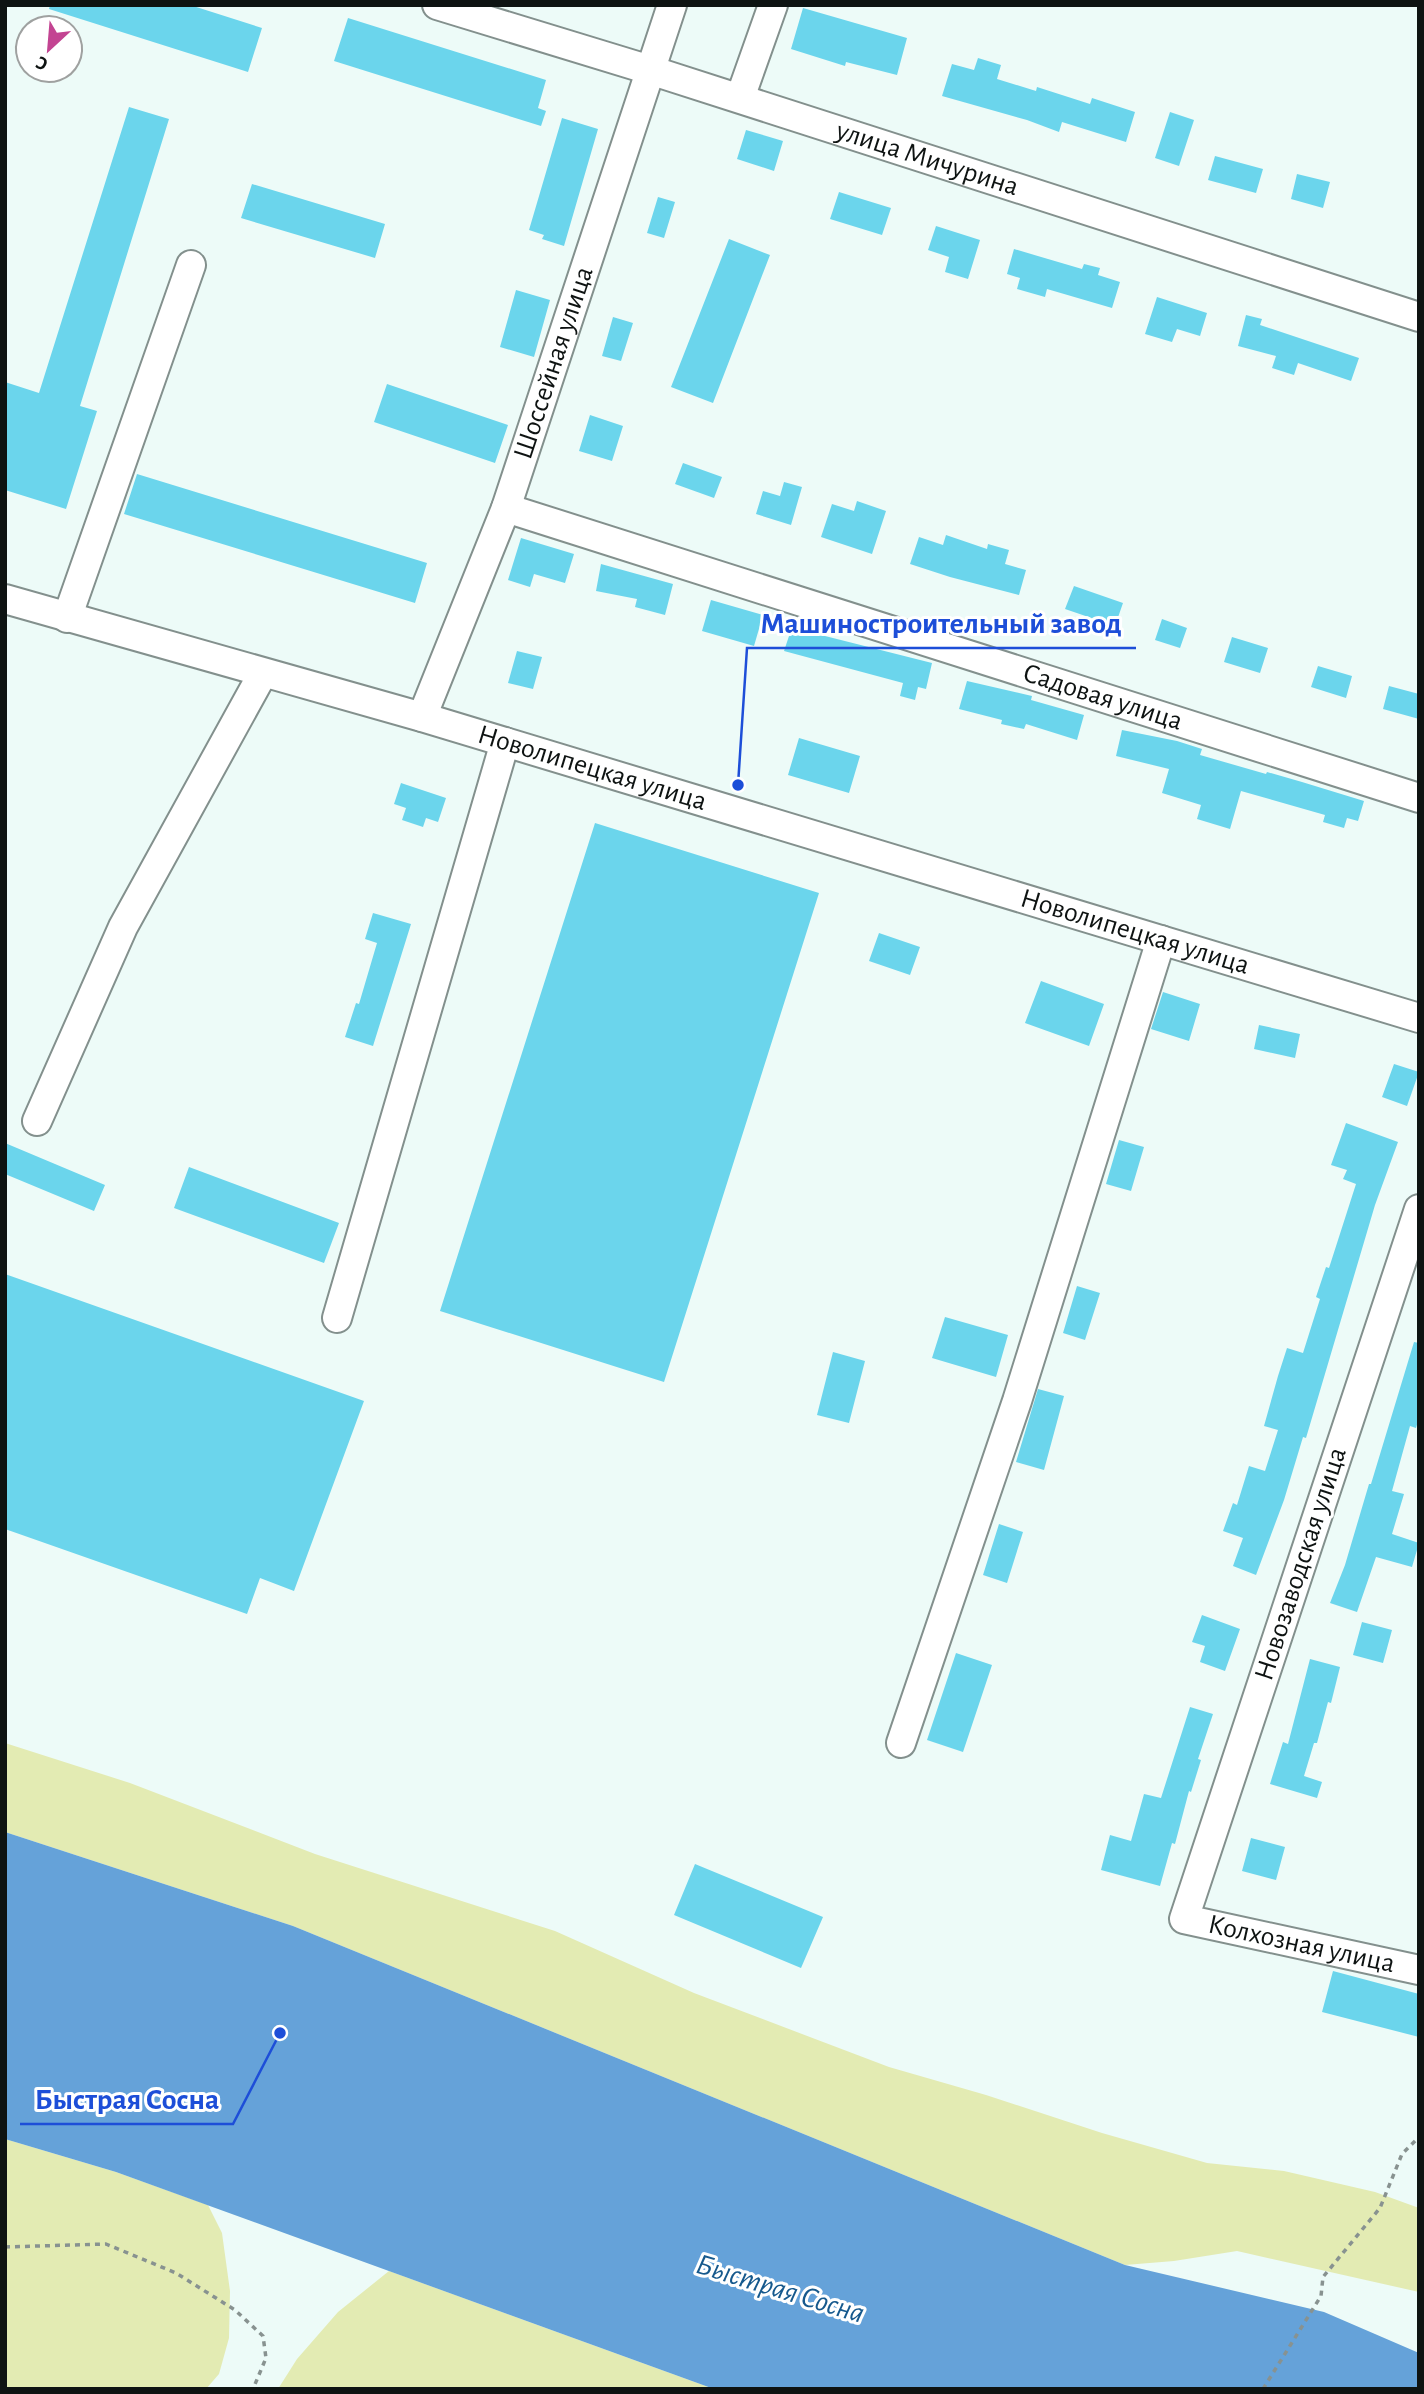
<svg xmlns="http://www.w3.org/2000/svg" width="1424" height="2394" font-family="'Alegreya Sans',sans-serif">
<style>
.green{fill:#e3ebb3}
.water{fill:#65a2d9}
.building{fill:#6bd5ec}
.lines{fill:none;stroke-linecap:round;stroke-linejoin:round}
.minor-casing{stroke:#83908d;stroke-width:32}
.path{stroke:#889290;stroke-width:3.5;stroke-dasharray:5 5;stroke-linecap:butt}
.minor{stroke:#fff;stroke-width:28}
.labels{text-anchor:middle;dominant-baseline:central;stroke-width:6;stroke-linejoin:round;paint-order:stroke}
.street-label{font-size:28px;fill:#0e1312;stroke:#fff}
.water-label{font-size:30px;font-style:italic;fill:#16598d;stroke:#fff}
.leader{fill:none;stroke:#1d4ed8;stroke-width:2.5}
.callout-dot{fill:#1d4ed8;stroke:#fff;stroke-width:2.5}
.callout-label{font-size:30px;text-anchor:middle;font-weight:bold;fill:#1d4ed8;stroke:#fff;stroke-width:6;stroke-linejoin:round;paint-order:stroke}
</style>
<rect width="100%" height="100%" fill="#edfbf8"/>
<path class="green" d="M5,1743L130,1783L315,1854L555,1931L694,1993L889,2067L986,2095L1102,2133L1207,2163L1284,2171L1375,2192L1419,2208V2292L1237,2251L1174,2261L1125,2265L293,1926L5,1832Z
M5,2139L116,2172L208,2205L222,2233L230,2291L229,2338L219,2374L206,2389H5Z
M389,2271L714,2389H278L297,2359L338,2312Z"/>
<path class="water" d="M5,1832L293,1926L1125,2265L1324,2312L1419,2353V2389H714L116,2172L5,2139Z"/>
<path class="building" d="M50,5H190L262,28L248,72L49,9Z
M803,8L907,38L897,75L846,62L845,66L791,49Z
M348,18L546,80L538,108L546,111L541,126L334,61Z
M978,58L1001,65L997,79L1036,91L1037,87L1090,104L1092,98L1135,112L1126,142L1062,122L1059,132L1027,120L942,96L952,64L974,70Z
M129,107L169,119L80,406L97,411L66,509L5,490V382L39,393Z
M1170,112L1194,120L1179,166L1155,158Z
M562,118L598,129L564,246L542,239L544,235L529,230Z
M746,130L783,141L774,171L737,159Z
M1215,156L1263,169L1256,193L1208,180Z
M1297,174L1330,182L1323,208L1291,199Z
M252,184L385,224L375,258L241,218Z
M839,192L891,208L882,235L830,219Z
M658,197L675,202L664,238L647,233Z
M936,226L980,240L968,279L945,272L949,257L928,250Z
M729,239L770,255L713,403L671,387Z
M1014,249L1082,269L1084,264L1100,268L1098,275L1120,282L1112,308L1047,289L1045,297L1017,289L1020,278L1007,274Z
M516,290L550,300L534,357L500,347Z
M1157,297L1207,313L1200,336L1177,329L1172,342L1145,334Z
M1246,315L1262,319L1260,325L1359,358L1351,381L1298,363L1294,375L1272,368L1276,356L1238,346Z
M613,317L633,323L621,361L602,356Z
M387,384L508,425L495,463L374,422Z
M590,415L623,426L612,461L579,451Z
M683,463L722,477L714,498L675,484Z
M137,474L427,563L415,603L124,514Z
M784,482L802,487L791,525L756,514L763,491L780,496Z
M857,501L886,511L872,554L821,537L832,504L854,511Z
M946,535L987,549L988,544L1009,550L1005,564L1026,570L1019,595L950,577L910,564L919,537L943,545Z
M521,538L574,554L565,583L534,574L530,587L508,580Z
M601,564L673,584L665,615L635,607L637,599L596,591Z
M1074,586L1123,603L1115,626L1065,609Z
M711,600L763,615L754,646L702,631Z
M1162,619L1187,628L1180,648L1155,640Z
M793,624L825,633V636L932,663L926,689L918,687L915,700L900,696L903,683L784,651Z
M1232,637L1268,648L1260,673L1224,662Z
M517,651L542,657L533,689L508,683Z
M1318,666L1352,676L1346,698L1311,687Z
M967,681L1032,696L1031,700L1084,715L1077,740L1026,724L1024,729L1001,724L1002,720L959,709Z
M1389,686L1419,694V719L1383,709Z
M1122,730L1177,741L1202,749L1200,755L1266,774L1267,772L1302,782L1364,801L1358,821L1347,818L1344,828L1323,822L1325,815L1241,791L1230,829L1197,819L1201,805L1162,793L1169,769L1116,756Z
M799,738L860,756L849,793L788,775Z
M401,783L446,798L438,822L426,818L423,827L402,820L406,808L394,804Z
M595,823L819,893L664,1382L440,1311Z
M373,913L411,924L373,1046L345,1037L356,1003L359,1004L377,943L365,939Z
M879,933L920,947L910,975L869,961Z
M1041,981L1104,1004L1089,1046L1025,1023Z
M1163,992L1200,1004L1189,1041L1151,1029Z
M1259,1025L1300,1034L1295,1058L1254,1049Z
M1394,1064L1419,1072L1407,1106L1382,1097Z
M1346,1123L1398,1142L1375,1205L1306,1438L1303,1437L1284,1500L1256,1575L1233,1566L1243,1538L1223,1531L1233,1503L1237,1505L1249,1466L1265,1471L1278,1430L1264,1426L1278,1376L1287,1348L1303,1353L1320,1299L1316,1297L1326,1267L1329,1268L1356,1184L1343,1179L1347,1170L1331,1165Z
M1119,1140L1144,1147L1131,1191L1106,1184Z
M5,1143L105,1185L94,1211L5,1174Z
M189,1167L339,1223L324,1263L174,1208Z
M5,1274L364,1401L294,1591L260,1578L247,1614L5,1529Z
M1077,1286L1100,1293L1085,1340L1063,1333Z
M945,1317L1008,1335L996,1377L932,1358Z
M1414,1342L1419,1343V1418L1416,1428L1410,1426L1392,1491L1404,1494L1392,1534L1419,1543L1412,1567L1376,1557L1357,1612L1330,1603L1345,1565L1369,1484H1371Z
M833,1352L865,1361L849,1423L817,1415Z
M1038,1389L1064,1396L1044,1470L1016,1462Z
M999,1524L1023,1532L1007,1583L983,1575Z
M1202,1615L1240,1629L1225,1671L1200,1662L1205,1646L1192,1642Z
M1362,1622L1392,1630L1383,1663L1353,1655Z
M956,1653L992,1665L963,1752L927,1740Z
M1310,1659L1340,1667L1331,1703L1328,1702L1317,1743H1314L1304,1776L1322,1782L1317,1798L1270,1784L1283,1742L1288,1744Z
M1190,1707L1213,1714L1198,1759L1201,1760L1191,1792L1189,1791L1175,1844L1172,1843L1160,1886L1101,1870L1110,1835L1131,1841L1144,1794L1161,1798Z
M1251,1838L1285,1847L1276,1880L1242,1871Z
M695,1864L823,1917L801,1968L674,1915Z
M1333,1971L1419,1994V2037L1322,2012Z"/>
<g class="lines">
<defs>
<g id="minor">
<path id="s1" d="M437,5L650,70L1419,317"/>
<path d="M740,98L773,5"/>
<path id="s2" d="M506,508L1419,798"/>
<path id="s3" d="M5,599L422,717L1419,1018"/>
<path d="M67,618L191,265"/>
<path id="s4" d="M422,717L506,508L672,5"/>
<path d="M37,1121L123,927L263,673"/>
<path id="s5" d="M1419,1209L1184,1919L1419,1970"/>
<path d="M337,1318L505,742"/>
<path d="M901,1743L1017,1401L1161,940"/>
</g>
</defs>
<use href="#minor" class="minor-casing"/>
<path class="path" d="M5,2247L106,2244L176,2273L235,2310L263,2336L266,2358L253,2389
M1263,2389L1321,2296L1323,2277L1380,2208L1402,2154L1419,2137"/>
<use href="#minor" class="minor"/>
</g>
<g class="labels">
<g class="street-label">
<text stroke="none"><textPath href="#s1" startOffset="514">улица Мичурина</textPath></text>
<text stroke="none"><textPath href="#s4" startOffset="378">Шоссейная улица</textPath></text>
<text stroke="none"><textPath href="#s2" startOffset="626">Садовая улица</textPath></text>
<text stroke="none"><textPath href="#s3" startOffset="611">Новолипецкая улица</textPath></text>
<text stroke="none"><textPath href="#s3" startOffset="1178">Новолипецкая улица</textPath></text>
<text transform="translate(1301 1564) rotate(-72)">Новозаводская улица</text>
<text stroke="none"><textPath href="#s5" startOffset="868">Колхозная улица</textPath></text>
</g>
<g class="water-label">
<text transform="translate(780 2289) rotate(17)">Быстрая Сосна</text>
</g>
</g>
<path class="leader" d="M738 785L747 648H1136M280 2033L233 2124H20"/>
<g class="callout-dot">
<circle cx="738" cy="785" r="7"/>
<circle cx="280" cy="2033" r="7"/>
</g>
<g class="callout-label">
<text x="941" y="633">Машиностроительный завод</text>
<text x="127" y="2109">Быстрая Сосна</text>
</g>
<rect width="1424" height="2394" fill="none" stroke="#0e1312" stroke-width="14"/>
<g transform="translate(49 49) rotate(206)"><circle r="33" fill="#ffffff" stroke="#9fa1a0" stroke-width="2"/>
<path d="M0-5L12 26L0 18L-12 26Z" fill="#c34492"/>
<text y="-10" font-size="19" font-weight="bold" text-anchor="middle" fill="#0e1312">С</text>
</g>
</svg>
